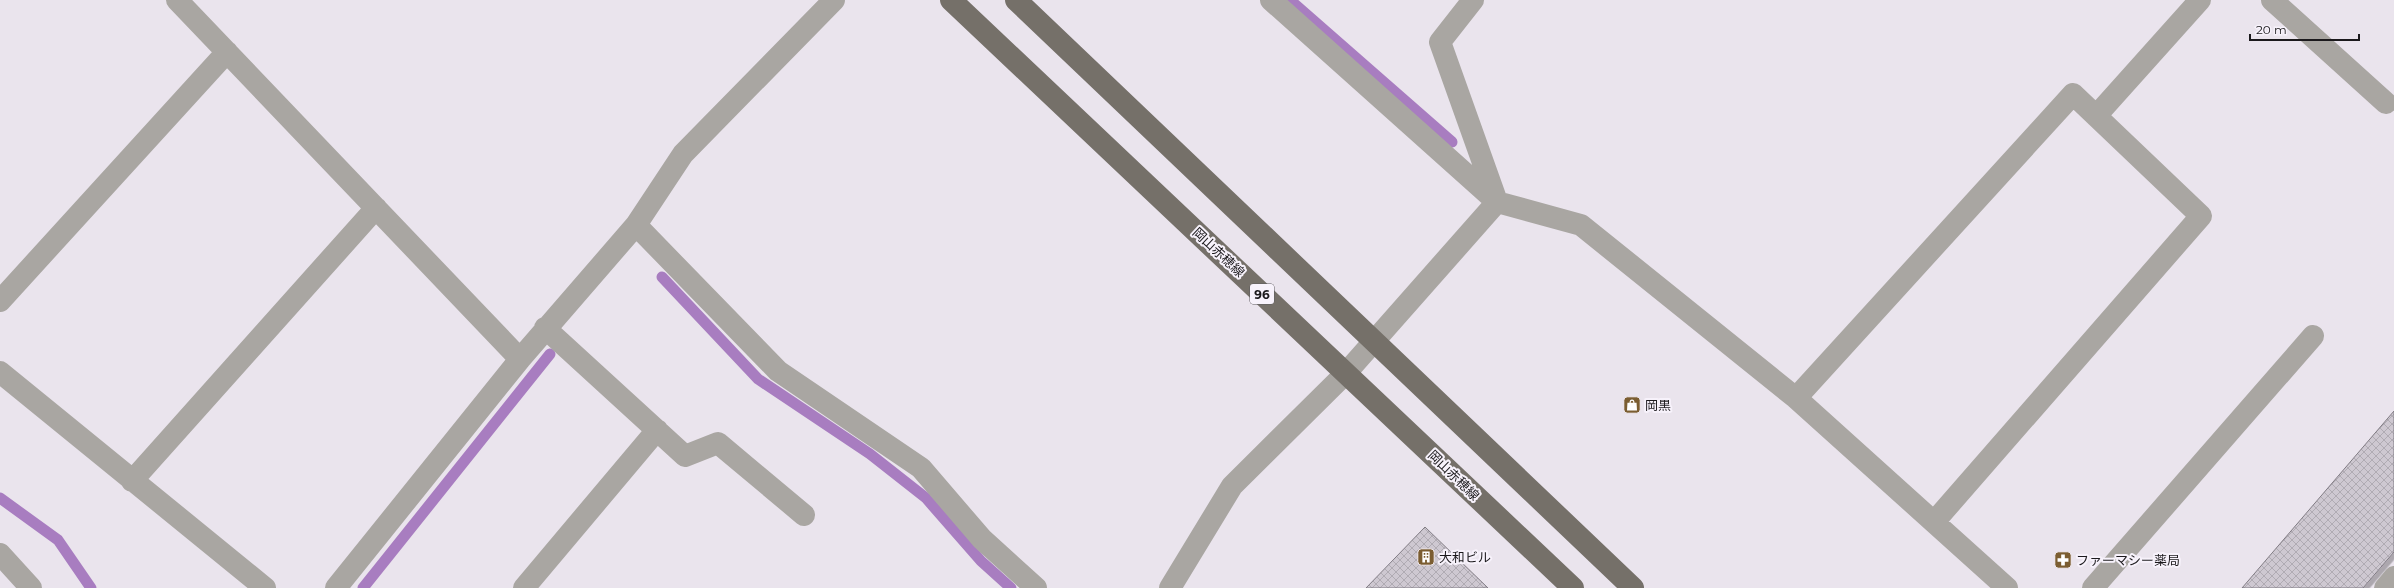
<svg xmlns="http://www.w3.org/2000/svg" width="2394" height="588" font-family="Montserrat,'Noto Sans JP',sans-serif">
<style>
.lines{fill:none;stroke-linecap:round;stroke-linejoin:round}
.stream{stroke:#a87dc0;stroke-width:11}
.building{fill:url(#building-cross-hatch);stroke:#817c84;filter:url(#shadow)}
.service{stroke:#a9a6a2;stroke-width:20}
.minor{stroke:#a9a6a2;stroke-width:22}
.primary{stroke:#757069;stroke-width:22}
.labels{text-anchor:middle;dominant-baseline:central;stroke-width:4;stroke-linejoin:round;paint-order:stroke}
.shield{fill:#f7f2fb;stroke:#5d5a5f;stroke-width:1}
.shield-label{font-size:12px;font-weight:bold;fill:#1b191c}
.street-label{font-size:13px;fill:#1b191c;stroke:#f7f2fb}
.poi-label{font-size:13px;fill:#1b191c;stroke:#f7f2fb;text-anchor:start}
</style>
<defs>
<pattern id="building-cross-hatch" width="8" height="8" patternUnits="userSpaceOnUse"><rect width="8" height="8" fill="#cec8d1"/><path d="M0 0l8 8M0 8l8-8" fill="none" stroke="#b0abb3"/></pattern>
<filter id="shadow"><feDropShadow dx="2.5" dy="4.5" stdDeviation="0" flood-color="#0004"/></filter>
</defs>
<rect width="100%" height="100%" fill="#eae4ed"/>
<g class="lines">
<path class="stream" d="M1290,0L1452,142
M662,277L758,379L870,454L926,498L981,561L1011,588
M0,498L58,540L91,588
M363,588L550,354"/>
</g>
<path class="building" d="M2394,411V552L2363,588H2242Z
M1425,527L1488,588H1366Z"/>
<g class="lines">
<path class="service" d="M2384,588L2394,576"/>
<path class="minor" d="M177,0L520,359
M1271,0L1497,202
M1473,0L1440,42L1496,199
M2272,0L2386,103
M2096,116L2200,0
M636,225L778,371L921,468L982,539L1036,588
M0,301L227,52
M545,328L685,456L718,443L804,515
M0,372L265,588
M1796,398L2073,94L2201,216L1934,522
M132,481L376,208
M0,554L31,588
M336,588L520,359L636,225L683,154L834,0
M524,588L657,430
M1170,588L1232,486L1346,373L1497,202L1581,225L1796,398L2007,588
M2093,588L2313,336"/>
<path class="primary" d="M951,0L1573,588
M1016,0L1633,588"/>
</g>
<defs>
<symbol id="shop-square" viewBox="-11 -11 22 22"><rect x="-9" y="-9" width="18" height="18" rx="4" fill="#7b5d31" stroke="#f7f2fb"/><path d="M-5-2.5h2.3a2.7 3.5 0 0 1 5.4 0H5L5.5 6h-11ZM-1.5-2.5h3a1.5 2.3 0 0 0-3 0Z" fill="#fff"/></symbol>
<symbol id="building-square" viewBox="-11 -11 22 22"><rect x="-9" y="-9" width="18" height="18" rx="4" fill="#7b5d31" stroke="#f7f2fb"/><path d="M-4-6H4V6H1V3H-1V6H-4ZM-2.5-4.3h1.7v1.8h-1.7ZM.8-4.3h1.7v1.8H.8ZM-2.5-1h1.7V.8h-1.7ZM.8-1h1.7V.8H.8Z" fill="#fff"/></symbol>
<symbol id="pharmacy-square" viewBox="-11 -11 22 22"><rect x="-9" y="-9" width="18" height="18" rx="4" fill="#7b5d31" stroke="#f7f2fb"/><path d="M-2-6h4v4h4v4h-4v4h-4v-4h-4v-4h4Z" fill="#fff"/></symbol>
</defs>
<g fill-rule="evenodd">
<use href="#shop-square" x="1622" y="395" width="20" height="20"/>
<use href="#building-square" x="1416" y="547" width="20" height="20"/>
<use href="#pharmacy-square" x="2053" y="550" width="20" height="20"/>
</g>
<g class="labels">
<rect class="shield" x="1250" y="284" width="24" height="20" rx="3"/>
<g class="shield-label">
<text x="1262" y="294">96</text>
</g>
<g class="street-label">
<text transform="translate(1219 252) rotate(43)">岡山赤穂線</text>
<text transform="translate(1454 475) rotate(44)">岡山赤穂線</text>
</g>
<g class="poi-label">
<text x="1645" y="405">岡黒</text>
<text x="1439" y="557">大和ビル</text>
<text x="2076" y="560">ファーマシー薬局</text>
</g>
</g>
<path d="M2250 34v6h109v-6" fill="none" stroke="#1b191c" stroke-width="2"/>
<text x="2256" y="34" font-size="12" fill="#1b191c" stroke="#f7f2fb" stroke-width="3" paint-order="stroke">20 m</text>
</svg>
